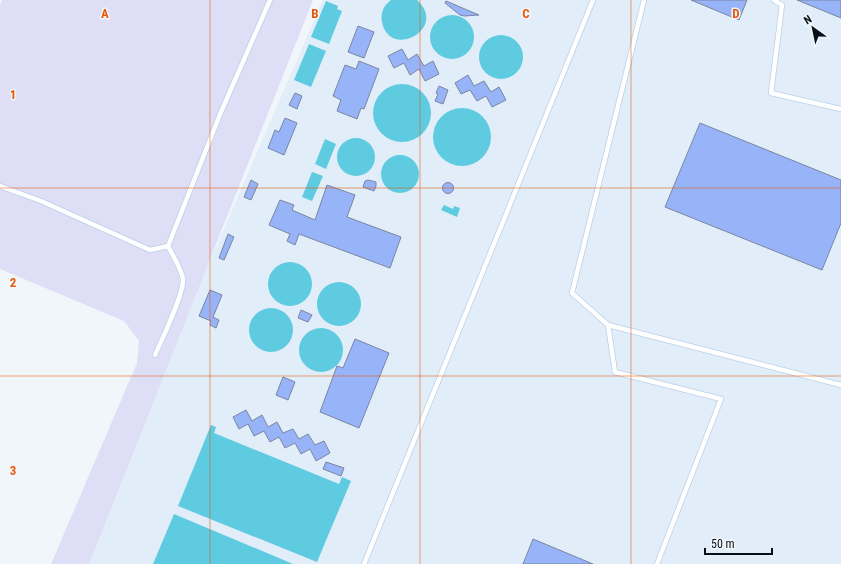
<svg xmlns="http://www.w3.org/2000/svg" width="841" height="564" font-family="'Roboto Condensed',sans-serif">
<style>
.built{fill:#e1edf9}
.green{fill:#dedef6}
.water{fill:#5ecbe1}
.building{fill:#98b4f9;stroke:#7a85a0}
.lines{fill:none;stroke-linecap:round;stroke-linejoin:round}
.lane-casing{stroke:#b9d0e9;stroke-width:6}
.lane{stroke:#fff;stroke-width:4.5}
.grid{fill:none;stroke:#e8590c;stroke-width:1;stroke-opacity:0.55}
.grid-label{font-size:13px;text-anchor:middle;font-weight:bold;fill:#e8590c;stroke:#f1f6fb;stroke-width:3;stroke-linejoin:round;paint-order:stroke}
</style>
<rect width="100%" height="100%" fill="#f1f6fb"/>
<path class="built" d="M323,0H841V564H88L202,279Z"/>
<path class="green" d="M2,0H313L89,564H51L137,363L139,341L124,321L0,269V5Z"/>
<path class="water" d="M391,0H417C449,29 389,60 382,22C380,13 384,5 391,0Z
M326,1L338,6L337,9L342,11L329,44L311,37Z
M430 37a22 22 0 1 1 44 0a22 22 0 1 1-44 0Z
M479 57a22 22 0 1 1 44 0a22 22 0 1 1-44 0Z
M309,44L326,51L311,87L294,80Z
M373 113a29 29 0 1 1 58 0a29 29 0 1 1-58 0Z
M433 137a29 29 0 1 1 58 0a29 29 0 1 1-58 0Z
M337 157a19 19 0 1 1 38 0a19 19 0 1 1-38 0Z
M325,139L336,144L326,169L315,164Z
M381 174a19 19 0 1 1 38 0a19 19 0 1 1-38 0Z
M312,172L323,176L312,201L302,197Z
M444,205L453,209L454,206L460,208L457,217L441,210Z
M268 284a22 22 0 1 1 44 0a22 22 0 1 1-44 0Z
M317 304a22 22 0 1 1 44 0a22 22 0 1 1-44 0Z
M249 330a22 22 0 1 1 44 0a22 22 0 1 1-44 0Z
M299 350a22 22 0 1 1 44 0a22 22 0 1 1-44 0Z
M211,425L216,427L214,433L339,484L342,477L351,481L317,562L178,506Z
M174,514L293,564H153Z"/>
<path class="building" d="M691,0H747L739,20Z
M797,0H841V18Z
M446,1L479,15L464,16L460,15L445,3Z
M358,26L374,32L364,58L348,52Z
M402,49L408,60L417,54L424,66L433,61L439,74L425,81L419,69L410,75L404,63L394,68L388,56Z
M359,61L379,69L364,109L361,108L357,119L337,111L341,100L333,96L345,65L356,69Z
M468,75L474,86L484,81L491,92L499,87L506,100L492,107L486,96L477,101L470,90L461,94L455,83Z
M439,86L448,90L443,104L435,101L438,94L436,93Z
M295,93L302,96L297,109L289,105Z
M285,118L297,123L284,155L268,148L275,130L279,132Z
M700,123L841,180V223L822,270L665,207Z
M251,180L258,184L251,200L244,197Z
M368,180L376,182V186L374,191L363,187L365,181Z
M442.5 188a5.5 5.5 0 1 1 11 0a5.5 5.5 0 1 1-11 0Z
M327,185L355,195L347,217L401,237L390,268L299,234L295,245L287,241L290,234L269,225L280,200L294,205L292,210L315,220Z
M228,234L234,237L224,260L219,258Z
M210,290L222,295L213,317L219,320L216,328L210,325L211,321L199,316Z
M301,310L312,315L308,322L298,318Z
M355,339L389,353L359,428L320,412L337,366L343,368Z
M283,377L295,382L288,400L276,395Z
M246,410L252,421L262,415L268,427L277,422L283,433L293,429L299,439L308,434L315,445L324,441L330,453L316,461L310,449L301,454L295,443L285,448L279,437L270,442L264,431L254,436L248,424L239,429L233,417Z
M326,462L344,468L341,476L323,469Z
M533,539L593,564H523Z"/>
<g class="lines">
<defs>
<path id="lane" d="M774,0L782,5L771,93L841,109
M0,186L41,201L150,250L168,246L221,112L270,0
M608,325L572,293L644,0
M155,355C162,339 184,294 183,279C181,268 173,256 168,246
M364,564L593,0
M657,564L721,399L615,372L608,325L841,385"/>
</defs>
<use href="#lane" class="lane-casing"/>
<use href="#lane" class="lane"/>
</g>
<path class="grid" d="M210,0V564M420,0V564M631,0V564M0,188H841M0,376H841"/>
<g class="grid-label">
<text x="105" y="18">A</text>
<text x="315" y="18">B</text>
<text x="526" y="18">C</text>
<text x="736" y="18">D</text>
<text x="13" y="99">1</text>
<text x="13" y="287">2</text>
<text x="13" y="475">3</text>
</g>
<g transform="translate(813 28) rotate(327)" stroke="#f1f6fb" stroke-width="3" paint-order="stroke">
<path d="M0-3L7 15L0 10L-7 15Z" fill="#060e16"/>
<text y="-6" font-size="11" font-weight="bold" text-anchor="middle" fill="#060e16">N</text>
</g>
<path d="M705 548v6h67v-6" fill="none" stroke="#060e16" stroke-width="2"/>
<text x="711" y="548" font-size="12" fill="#060e16" stroke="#f1f6fb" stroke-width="3" paint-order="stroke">50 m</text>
</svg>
